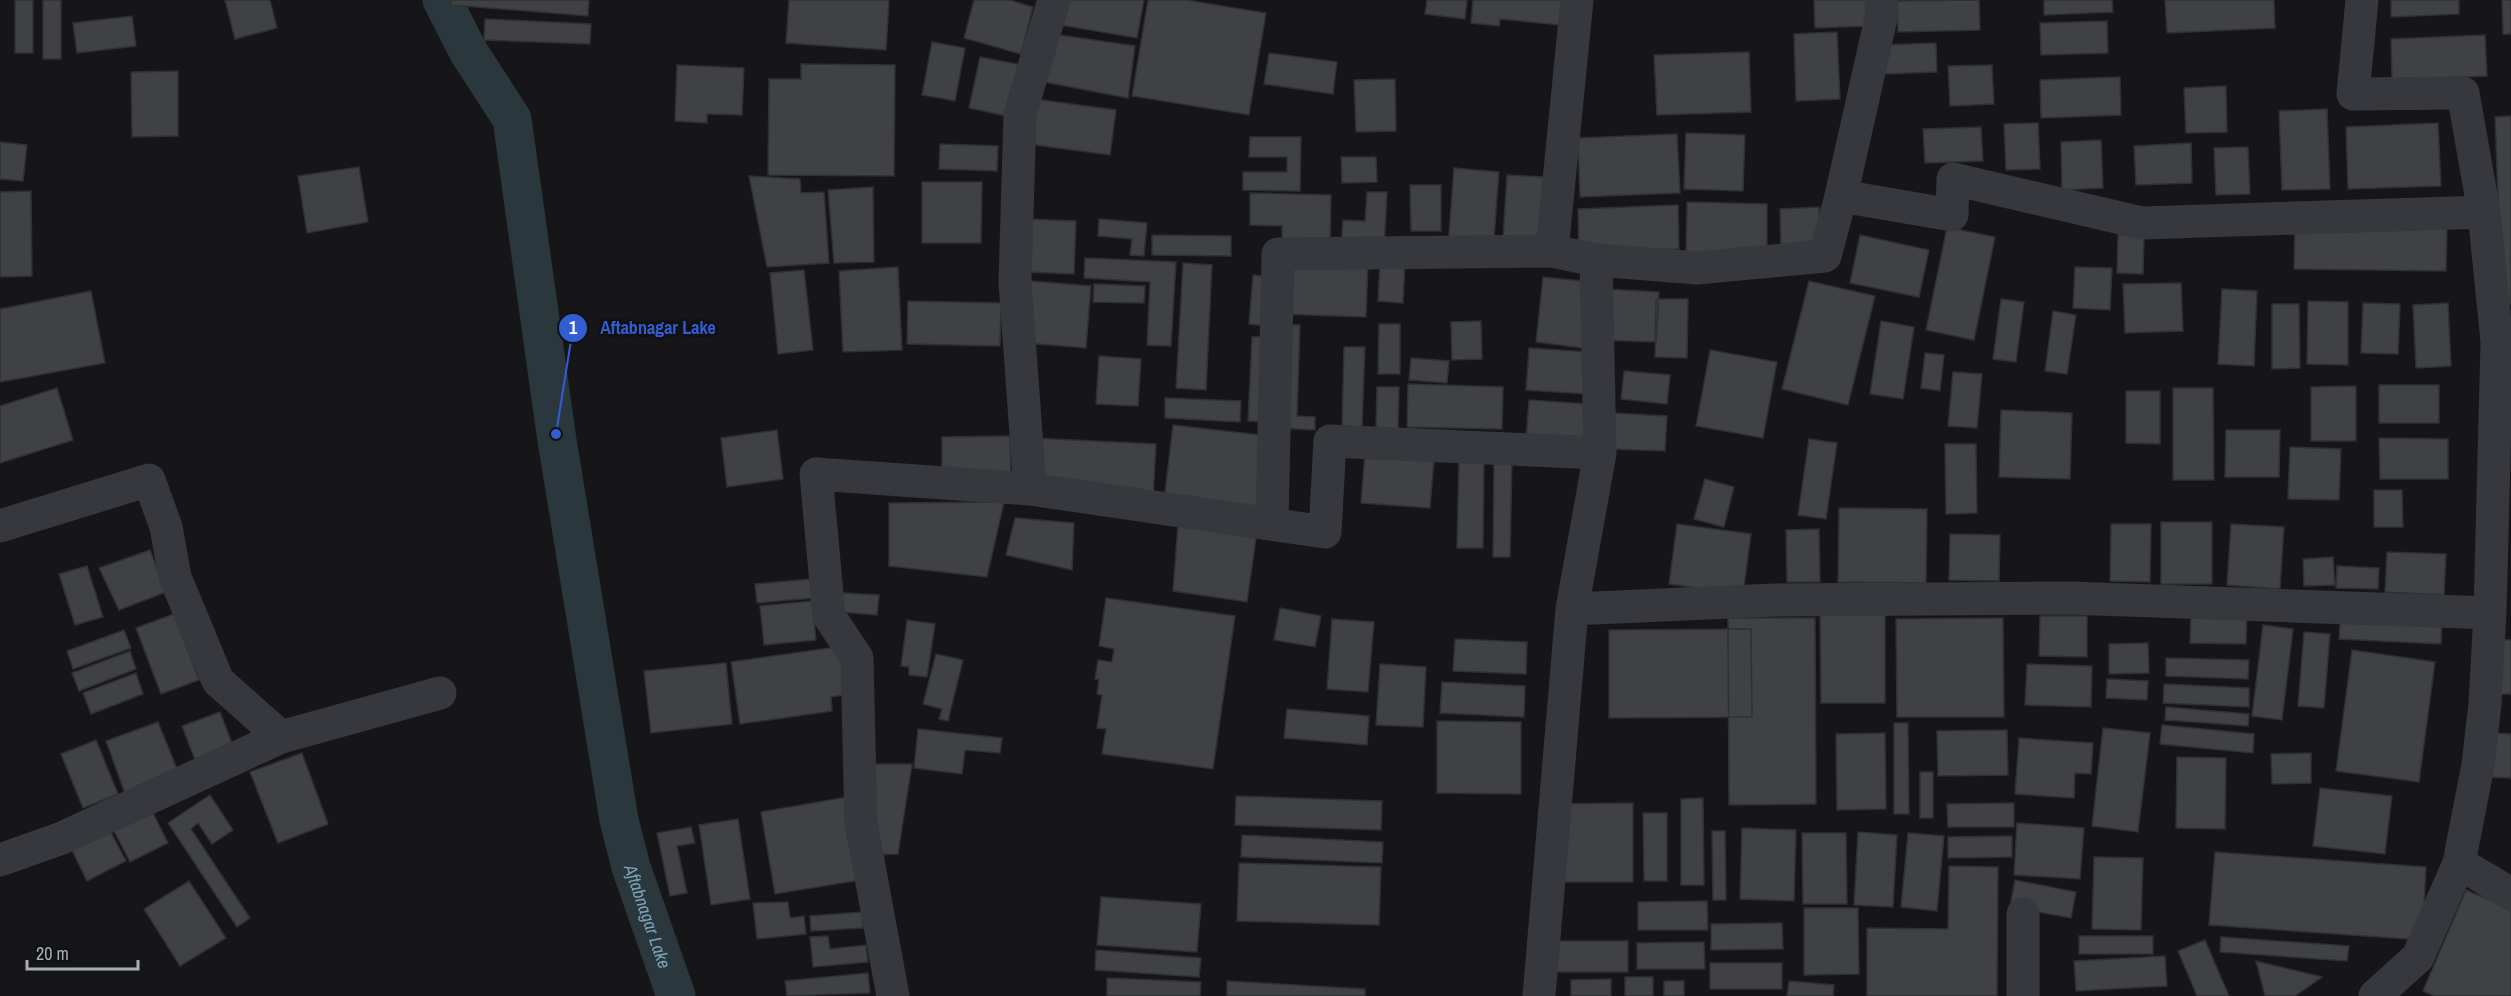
<svg xmlns="http://www.w3.org/2000/svg" width="2511" height="996" font-family="'Archivo Narrow',sans-serif">
<style>
.lines{fill:none;stroke-linecap:round;stroke-linejoin:round}
.canal{stroke:#2a373d;stroke-width:39}
.building{fill:#404145;stroke:#2f3034;stroke-width:1.5}
.minor{stroke:#36383d;stroke-width:33}
.labels{text-anchor:middle;dominant-baseline:central;stroke-width:6;stroke-linejoin:round;paint-order:stroke}
.water-label{font-size:18px;font-style:italic;fill:#7aa3b8;stroke:#111113}
.leader{fill:none;stroke:#325dd3;stroke-width:2}
.callout-dot{fill:#325dd3;stroke:#111113;stroke-width:2}
.mark-label{font-size:18px;text-anchor:middle;font-weight:bold;fill:#fff}
.callout-label{font-size:18px;text-anchor:middle;font-weight:bold;fill:#325dd3;stroke:#111113;stroke-width:6;stroke-linejoin:round;paint-order:stroke}
</style>
<rect width="100%" height="100%" fill="#161618"/>
<g class="lines">
<path class="canal" id="s1" d="M442,0L468,51L512,119L556,434L619,820L631,867L676,996"/>
</g>
<path class="building" d="M15,0H33V53H15Z
M43,0H61V59H43Z
M225,0H270L277,28L235,39Z
M451,0H589L588,16L451,5Z
M789,0H889L886,50L786,43Z
M974,0H1010L1033,7L1021,54L964,38Z
M1064,0H1144L1137,38L1054,24Z
M1148,0H1186L1266,13L1249,115L1132,96Z
M1427,0H1467L1465,19L1425,14Z
M1473,0H1562L1560,25L1500,19L1499,26L1471,23Z
M1814,0H1867L1868,26L1815,28Z
M1979,0L1980,30L1898,32L1897,1Z
M2044,0H2112L2113,12L2044,15Z
M2165,0H2274L2275,28L2167,33Z
M2391,0H2459V14L2391,17Z
M2502,0H2511V34H2503Z
M132,16L136,46L77,53L73,23Z
M485,19L591,24L590,44L484,40Z
M2107,21L2108,53L2041,55L2040,23Z
M1837,32L1840,99L1796,101L1794,34Z
M1060,35L1135,46L1128,98L1034,80Z
M2485,35L2487,76L2392,80L2391,39Z
M932,42L965,48L955,101L922,95Z
M1936,43L1937,72L1884,74L1882,45Z
M1749,52L1751,112L1657,115L1654,55Z
M1269,53L1337,62L1333,94L1264,84Z
M980,57L1027,66L1016,118L969,108Z
M801,64L895,65L894,176L768,175L769,79H801Z
M677,65L744,68L742,115L707,114V123L675,121Z
M1992,65L1994,104L1950,106L1948,66Z
M178,71V136L132,137L131,72Z
M2120,77L2121,115L2041,118L2040,80Z
M1395,79L1396,131L1356,132L1354,80Z
M2226,86L2227,132L2186,133L2184,88Z
M1034,99L1116,110L1110,155L1028,144Z
M2327,109L2330,189L2282,190L2279,111Z
M2511,116V304H2502L2495,117Z
M2038,123L2040,169L2006,170L2004,124Z
M2438,123L2441,186L2348,189L2346,127Z
M1981,127L1983,161L1925,163L1923,129Z
M1686,133L1745,135L1743,191L1684,189Z
M1677,134L1680,193L1580,197L1578,138Z
M1250,137H1301L1300,191L1243,190V172H1287V157H1249Z
M2101,140L2103,188L2062,190L2061,142Z
M0,142L27,145L23,181L0,179Z
M2191,143L2192,183L2136,185L2134,146Z
M940,144L998,146L997,171L939,169Z
M2248,147L2250,194L2216,195L2214,148Z
M1341,157H1376L1377,182L1342,183Z
M359,167L368,222L307,233L298,176Z
M1454,168L1499,172L1493,251L1448,247Z
M1507,175L1544,177L1540,241L1503,239Z
M749,176L800,179L801,193L824,192L829,263L767,267Z
M922,182H982L981,243H922Z
M1410,185H1441V231H1411Z
M873,187L874,262L834,263L828,190Z
M31,191L32,276L0,277V192Z
M1367,192H1387L1384,251L1341,249L1343,220L1365,221Z
M1250,193L1331,195L1330,252L1282,251V226L1250,225Z
M1687,202L1767,204V254L1686,253Z
M1678,205L1679,249L1579,253L1578,209Z
M1819,207L1820,249L1781,251L1780,209Z
M1027,219L1076,221L1074,274L1025,272Z
M1099,219L1147,223L1144,256L1130,255L1132,239L1098,236Z
M2295,222L2447,224L2446,271L2294,269Z
M1947,227L1995,237L1974,340L1926,330Z
M1152,235L1231,236V256L1152,255Z
M1860,235L1929,250L1919,297L1850,283Z
M2118,235H2144L2143,274L2117,273Z
M1085,258L1176,262L1171,346L1147,345L1150,282L1084,278Z
M1281,259L1368,262L1366,317L1279,314Z
M1380,261L1405,263L1403,303L1378,301Z
M1183,263L1212,265L1206,390L1176,388Z
M898,267L902,350L843,352L839,271Z
M2075,267L2112,268L2110,310L2073,308Z
M804,270L813,350L778,354L770,273Z
M1253,275L1272,277L1269,326L1249,324Z
M1543,277L1590,282L1583,348L1536,342Z
M1031,281L1091,286L1086,348L1025,343Z
M1809,281L1875,296L1848,405L1782,389Z
M2181,283L2183,331L2125,333L2123,284Z
M1094,284L1145,286L1144,303L1093,302Z
M1604,289L1659,292L1656,342L1602,340Z
M2222,289L2257,291L2254,366L2218,364Z
M91,291L105,363L0,382V309Z
M1656,299H1688L1687,358L1655,357Z
M2001,299L2024,302L2016,362L1993,359Z
M908,301L1001,303L1000,346L907,344Z
M2308,301L2348,302V365L2307,364Z
M2363,303L2400,304L2398,354L2361,353Z
M2448,303L2451,366L2416,368L2413,305Z
M2272,304H2299L2300,368L2272,369Z
M2053,311L2076,315L2067,374L2045,371Z
M1481,321L1482,359L1452,360L1451,322Z
M1881,321L1914,327L1903,399L1870,394Z
M1379,324H1400V374H1378Z
M1281,325H1300L1297,416L1315,417V430L1277,428Z
M1252,337H1270L1266,422L1248,421Z
M1344,347H1365L1362,427L1342,426Z
M1529,348L1589,352L1586,394L1526,390Z
M1710,350L1777,362L1763,438L1696,426Z
M1925,353L1944,355L1940,391L1921,388Z
M1099,356L1141,359L1138,406L1096,404Z
M1411,358L1449,361L1447,383L1409,380Z
M1624,371L1670,375L1667,404L1621,399Z
M1953,372L1982,374L1977,428L1948,426Z
M1408,384L1503,387L1502,429L1407,427Z
M2379,385H2439V423H2379Z
M2356,386V441H2311V387Z
M1377,387H1399L1398,429L1376,428Z
M57,388L73,440L0,463V406Z
M2173,388H2213L2214,480H2173Z
M2126,391H2160V444L2126,443Z
M1165,398L1241,401L1240,422L1165,418Z
M1529,400L1587,404L1584,441L1526,438Z
M2001,410L2072,413L2070,479L1999,477Z
M1613,413L1667,416L1665,451L1612,449Z
M1173,425L1268,436L1259,512L1164,500Z
M777,430L783,479L727,487L721,438Z
M2226,430H2280L2279,477H2225Z
M1010,436L1011,477H942V437Z
M1033,438L1156,444L1153,499L1031,493Z
M2379,438L2448,439V479H2380Z
M1809,439L1837,443L1826,519L1798,515Z
M1945,444H1976L1977,513L1946,514Z
M2290,447L2341,449L2339,500L2288,499Z
M1365,453L1434,459L1430,508L1361,503Z
M1459,458H1484L1483,548H1457Z
M1494,459H1512L1510,557H1493Z
M1705,479L1734,487L1724,527L1694,519Z
M2374,490H2402L2403,527H2374Z
M1004,502L987,577L889,566V503Z
M1839,508L1927,509L1926,583L1838,582Z
M1015,518L1074,523L1072,570L1006,555Z
M2161,522H2212V584H2161Z
M1677,524L1751,534L1743,594L1669,584Z
M2111,524H2151L2150,582L2110,581Z
M2231,524L2284,527L2280,589L2227,585Z
M1178,525L1256,538L1247,602L1173,591Z
M1819,529L1820,582H1787L1786,530Z
M1950,534L2000,535L1999,581L1949,580Z
M150,550L166,592L119,610L99,568Z
M2387,552L2446,554L2444,595L2385,592Z
M2333,557L2335,585L2304,586L2303,559Z
M87,566L103,617L75,625L59,574Z
M2337,566L2379,568L2378,589L2336,588Z
M811,579L813,598L757,603L755,584Z
M843,593L879,595L877,615L841,612Z
M1106,598L1235,616L1213,769L1102,754L1106,729L1097,728L1102,695L1097,694L1099,679H1095L1098,660L1112,662L1114,649L1099,646Z
M812,601L816,640L764,645L760,606Z
M1280,608L1321,616L1315,647L1274,640Z
M1885,610V703H1821L1820,611Z
M2341,611L2442,617L2441,644L2339,639Z
M2191,612L2247,613L2246,644L2190,643Z
M174,614L199,680L161,694L136,628Z
M2040,616H2087V657L2039,656Z
M1728,618H1815L1816,804L1729,805Z
M2003,618L2004,717H1897L1896,619Z
M1332,619L1374,622L1368,692L1327,689Z
M907,620L935,624L927,677L909,675V667L901,666Z
M2263,625L2293,629L2282,720L2252,716Z
M1751,629L1752,717L1609,718V630Z
M124,630L131,648L73,669L67,651Z
M2304,632L2330,634L2324,708L2298,706Z
M1455,639L1527,642L1526,674L1453,671Z
M2497,640H2511V694H2499Z
M2148,643L2149,673L2109,674V644Z
M844,646L851,694L831,697L832,711L740,724L731,662Z
M2352,650L2435,662L2419,782L2336,771Z
M130,651L136,669L79,691L72,673Z
M936,654L963,660L948,721L939,719L942,709L923,704Z
M2166,658L2249,660L2248,679L2166,676Z
M726,663L732,724L651,733L644,671Z
M1380,664L1426,667L1423,727L1376,725Z
M2027,664L2092,666L2091,707L2025,705Z
M136,673L143,694L91,714L83,693Z
M2107,679L2148,681L2147,700L2106,698Z
M1442,682L1525,686L1524,717L1440,713Z
M2164,684L2249,688V707L2163,703Z
M2166,707L2249,714L2248,726L2165,720Z
M1287,709L1369,716L1367,745L1284,738Z
M220,712L235,751L197,765L182,726Z
M1437,721L1521,722V794L1437,793Z
M158,722L179,774L126,796L106,741Z
M1894,723H1908L1909,814H1894Z
M2162,725L2254,734L2253,753L2160,744Z
M2103,728L2150,733L2138,832L2092,826Z
M918,729L1002,738L1000,753L965,750L962,774L914,768Z
M2007,730L2008,775L1938,776L1937,731Z
M1885,733L1886,809L1837,810L1836,734Z
M2490,733L2511,734V778L2489,777Z
M2019,738L2093,743L2091,774L2075,773L2074,798L2015,794Z
M96,740L118,794L83,808L61,754Z
M302,753L328,824L278,843L250,772Z
M2311,753V783L2272,784L2271,754Z
M2177,757L2226,758L2225,829L2176,828Z
M864,764H912L898,854L869,855Z
M1920,772H1933V818H1920Z
M2320,788L2392,796L2385,854L2313,846Z
M210,795L233,830L212,844L198,823L191,829L250,918L237,927L168,823Z
M1236,796L1382,801L1381,830L1235,825Z
M847,797L861,880L775,894L761,812Z
M1703,798L1704,885H1681V799Z
M1633,803V882H1551L1550,804Z
M2014,803V827H1948L1947,804Z
M149,805L168,843L130,862L110,823Z
M1643,813H1667V881H1644Z
M738,819L750,899L711,905L699,825Z
M106,823L126,861L87,881L68,842Z
M2017,823L2084,828L2080,879L2014,875Z
M691,827L695,843L677,846L687,893L670,896L657,833Z
M1742,828L1796,830L1794,901L1740,899Z
M1712,831H1725L1726,900H1713Z
M1858,832L1897,835L1893,907L1854,905Z
M1802,833H1846L1847,904H1803Z
M1908,833L1944,836L1937,911L1901,907Z
M1242,835L1383,842L1382,863L1241,857Z
M2012,836V857L1948,858V837Z
M2215,852L2426,867L2422,940L2209,925Z
M2094,857L2143,858L2141,930L2092,929Z
M1239,863L1381,867L1379,925L1237,921Z
M1949,866L1998,867L1997,996H1867V928L1948,929Z
M2015,880L2076,892L2071,918L2010,907Z
M189,881L226,938L180,966L144,909Z
M2466,890L2511,909V996H2434L2423,991Z
M1101,897L1201,904L1197,952L1097,945Z
M1707,901L1708,930H1638V902Z
M788,902L790,918L804,916L806,934L757,939L753,903Z
M1804,908H1858L1859,974L1804,975Z
M862,912L863,928L811,931L810,916Z
M1782,923L1783,949L1711,950V924Z
M828,936L830,949L866,945L868,962L813,967L810,937Z
M2079,936H2153V954H2079Z
M2221,937L2349,946L2347,961L2220,952Z
M2205,940L2229,996H2197L2178,951Z
M1545,941H1628V972H1545Z
M1704,942L1705,969H1637V943Z
M1096,950L1201,958L1199,977L1095,970Z
M2165,956L2167,986L2076,991L2074,961Z
M2256,961L2322,977L2295,996H2265Z
M1710,963H1782V989H1710Z
M868,973L870,993L787,996L785,981Z
M1625,977H1653V996H1625Z
M1107,978L1201,982L1200,996H1107Z
M1611,979V996H1571V980Z
M1227,981L1365,989V996H1227Z
M1664,981H1684V996H1664Z
M1789,981L1834,985L1833,996H1787Z"/>
<g class="lines">
<path class="minor" d="M2362,0L2353,94L2463,93L2484,212L2497,341L2490,613L2485,704L2478,765L2459,863L2418,957L2375,996
M1841,196L1952,215L1953,179L2142,223L2484,212
M1596,260L1697,268L1825,256L1841,196L1882,14L1881,0
M1030,489L1015,282L1020,114L1054,0
M1272,524L1278,254L1552,251
M0,526L149,480L166,527L175,577L218,681L281,737
M1572,609L1775,600L2069,598L2490,613
M0,860L62,838L281,737L440,693
M2459,863L2511,894
M893,996L861,823L857,658L829,616L816,474L1030,489L1325,532L1330,441L1600,453
M1539,996L1572,609L1600,453L1596,260L1552,251L1577,0
M2023,996V914"/>
</g>
<g class="labels">
<g class="water-label">
<text stroke="none"><textPath href="#s1" startOffset="948">Aftabnagar Lake</textPath></text>
</g>
</g>
<path class="leader" d="M556 434L573 328"/>
<g class="callout-dot">
<circle cx="556" cy="434" r="6"/>
<circle cx="573" cy="328" r="15"/>
</g>
<g class="mark-label">
<text x="573" y="334">1</text>
</g>
<g class="callout-label">
<text x="658" y="334">Aftabnagar Lake</text>
</g>
<path d="M27 960v9h111v-9" fill="none" stroke="#a6afb9" stroke-width="3"/>
<text x="36" y="960" font-size="18" fill="#a6afb9" stroke="#111113" stroke-width="4.5" paint-order="stroke">20 m</text>
</svg>
